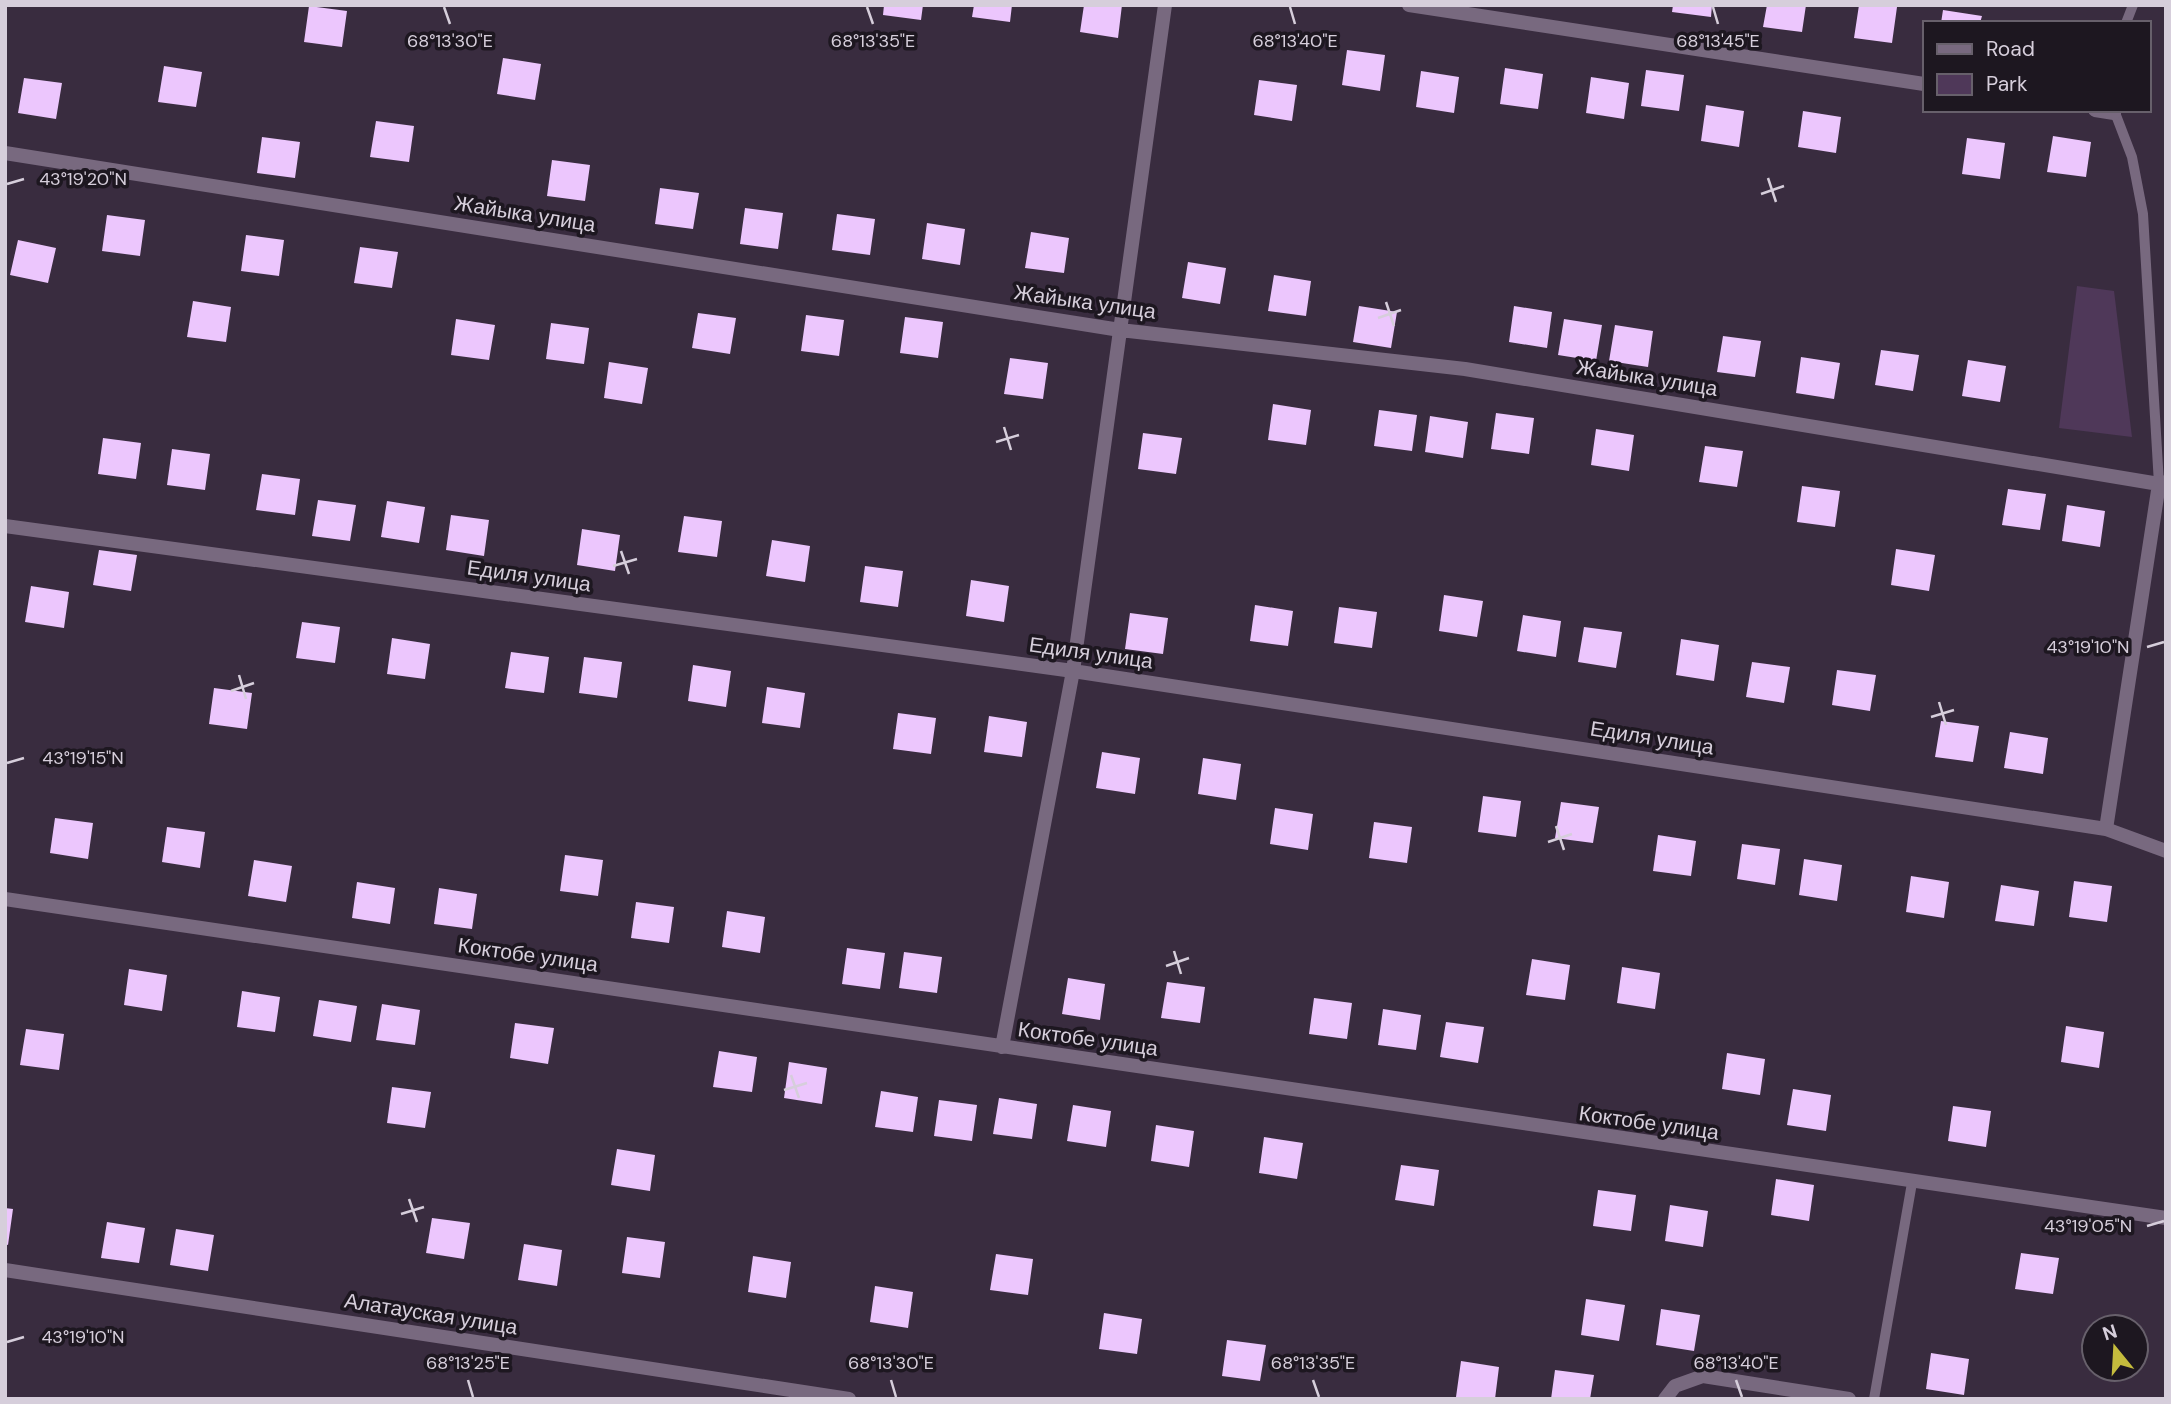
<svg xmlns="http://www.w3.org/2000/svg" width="2171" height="1404" font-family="'DM Sans',sans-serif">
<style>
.green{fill:#4f3859}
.building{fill:#ecc6fd}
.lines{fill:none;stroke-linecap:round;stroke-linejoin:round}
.lane{stroke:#78697f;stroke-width:10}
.street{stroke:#78697f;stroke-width:14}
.ticks{fill:none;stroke:#d6cedb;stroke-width:2.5}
.labels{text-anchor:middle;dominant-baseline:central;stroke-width:7;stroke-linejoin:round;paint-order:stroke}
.street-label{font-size:21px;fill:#d6cedb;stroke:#1d1720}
.ticks-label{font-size:18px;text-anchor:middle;fill:#d6cedb;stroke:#1d1720;stroke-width:7;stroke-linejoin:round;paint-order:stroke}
</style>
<rect width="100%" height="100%" fill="#392c3f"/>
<path class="green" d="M2077,286L2114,291L2132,437L2059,428Z"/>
<path class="building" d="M884,5H923L921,20L883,15Z
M974,5H1012L1010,22L972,17Z
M1084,5H1122L1118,38L1080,32Z
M1673,5H1712L1711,17L1672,12Z
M1767,5H1806L1802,32L1763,27Z
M1859,5L1897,7L1892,43L1854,38Z
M309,6L347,11L342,47L304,42Z
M1943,10L1982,16L1980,23H1941Z
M1347,50L1385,55L1380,91L1342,85Z
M503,58L541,64L535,100L497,94Z
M164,66L202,72L196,107L158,102Z
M1505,68L1543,74L1538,109L1500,104Z
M1646,70L1684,75L1679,111L1641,106Z
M1421,71L1459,77L1454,113L1416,107Z
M1591,77L1629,83L1624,119L1586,113Z
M24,78L62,83L56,119L18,113Z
M1259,80L1297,85L1292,121L1254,115Z
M1706,105L1744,111L1739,147L1701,141Z
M1803,111L1841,117L1836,153L1798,147Z
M376,121L414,126L409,162L370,157Z
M2053,136L2091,142L2086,177L2047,172Z
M262,137L300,142L295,178L257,173Z
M1967,138L2005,143L2000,179L1962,174Z
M552,160L590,165L585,201L547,196Z
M660,188L699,193L693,229L655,224Z
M745,208L783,213L778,249L740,244Z
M837,214L875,219L870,255L832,250Z
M107,215L145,220L140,256L102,251Z
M927,223L965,229L960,265L922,259Z
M1031,232L1069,238L1064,273L1025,268Z
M246,235L284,240L279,276L241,271Z
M18,240L56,248L48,283L10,275Z
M360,247L398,252L392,288L354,283Z
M1188,262L1226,268L1220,304L1182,298Z
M1274,275L1311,281L1306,316L1268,311Z
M193,301L231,307L226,342L187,337Z
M1359,306L1397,312L1391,348L1353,342Z
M1514,306L1552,312L1547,348L1509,342Z
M698,313L736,318L730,354L692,348Z
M806,315L844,320L839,356L801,351Z
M905,317L943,322L938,358L900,353Z
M456,319L495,325L489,360L451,355Z
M1564,319L1602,325L1596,361L1558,355Z
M551,323L589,328L584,364L546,359Z
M1615,325L1653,331L1648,367L1609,361Z
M1723,336L1761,341L1755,377L1717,372Z
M1881,350L1919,355L1913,391L1875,385Z
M1801,357L1840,363L1834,399L1796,393Z
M1010,358L1048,363L1043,399L1004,394Z
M1968,360L2006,366L2000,402L1962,396Z
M609,362L648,368L642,404L604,398Z
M1273,404L1311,410L1306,445L1268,440Z
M1379,410L1417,415L1412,451L1374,446Z
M1496,413L1534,418L1529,454L1491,449Z
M1430,416L1468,422L1463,458L1425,452Z
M1596,429L1634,435L1629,471L1591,465Z
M1143,433L1182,438L1176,474L1138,469Z
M103,438L141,443L136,479L98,474Z
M1705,446L1743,451L1737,487L1699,482Z
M172,449L210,454L205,490L167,485Z
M262,474L300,479L295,515L256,510Z
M1802,486L1840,491L1835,527L1797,522Z
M2008,489L2046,494L2040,530L2002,525Z
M318,500L356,505L350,541L312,536Z
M387,501L425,507L419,543L381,537Z
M2067,505L2105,511L2100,547L2062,541Z
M451,515L489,520L484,556L446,550Z
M684,516L722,521L717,557L678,552Z
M582,529L620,535L615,571L577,565Z
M772,540L810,546L805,582L766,576Z
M1896,549L1935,555L1929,591L1891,585Z
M99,550L137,555L131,591L93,585Z
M865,566L903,571L898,607L860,602Z
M971,580L1009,586L1004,622L966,616Z
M31,586L69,592L64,628L25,622Z
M1444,595L1483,601L1477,637L1439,631Z
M1255,605L1293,611L1288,646L1250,641Z
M1339,607L1377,612L1372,648L1334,643Z
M1130,613L1168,618L1163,654L1125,649Z
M1523,615L1561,621L1556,657L1517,651Z
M302,622L340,627L335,663L296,658Z
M1584,627L1622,632L1616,668L1578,662Z
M392,638L430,644L425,679L387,674Z
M1681,639L1719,645L1714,681L1676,675Z
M511,652L549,657L544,693L505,688Z
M584,657L622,662L617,698L579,693Z
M1752,662L1790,667L1784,703L1746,697Z
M693,665L731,671L726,707L688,701Z
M1837,670L1876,675L1870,711L1832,705Z
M767,687L805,693L800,728L762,723Z
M214,688L252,693L247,729L209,724Z
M898,713L936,718L931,754L893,749Z
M989,716L1027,722L1022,757L984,752Z
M1941,721L1979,726L1973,762L1935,757Z
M2010,732L2048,738L2043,774L2004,768Z
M1102,752L1140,758L1135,794L1096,788Z
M1203,758L1241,764L1236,800L1198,794Z
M1483,796L1521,801L1516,837L1478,832Z
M1561,802L1599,807L1593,843L1555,838Z
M1275,808L1313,814L1308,850L1270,844Z
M55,818L93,823L88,859L50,853Z
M1374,822L1412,827L1407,863L1369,858Z
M167,827L205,832L200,868L162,862Z
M1658,835L1696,841L1691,876L1653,871Z
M1742,844L1780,849L1775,885L1737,879Z
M565,855L603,860L598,896L560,891Z
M1804,859L1842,865L1837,901L1799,895Z
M254,860L292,866L286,902L248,896Z
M1911,876L1949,882L1944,918L1906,912Z
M2074,881L2112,886L2107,922L2069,917Z
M357,882L395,888L390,924L352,918Z
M2001,885L2039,891L2034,926L1995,921Z
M439,888L477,894L472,929L434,924Z
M636,902L674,907L669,943L631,938Z
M727,911L765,917L760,953L722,947Z
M847,948L885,953L880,989L842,984Z
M904,952L942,957L937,993L899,988Z
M1532,959L1570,965L1565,1000L1526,995Z
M1622,967L1660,973L1655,1009L1617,1003Z
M129,969L167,975L162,1011L124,1005Z
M1068,978L1105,984L1100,1020L1062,1014Z
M1167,982L1205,987L1200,1023L1161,1018Z
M242,991L280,997L275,1032L237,1027Z
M1314,998L1352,1003L1347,1039L1309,1034Z
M319,1000L357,1006L351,1042L313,1036Z
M382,1004L420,1010L415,1045L376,1040Z
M1383,1009L1421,1015L1416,1050L1378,1045Z
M1446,1022L1484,1027L1478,1063L1440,1057Z
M515,1023L554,1028L548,1064L510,1058Z
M2066,1026L2104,1032L2099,1068L2061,1062Z
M26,1029L64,1034L59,1070L20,1065Z
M719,1051L757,1057L752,1092L713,1087Z
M1727,1053L1765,1059L1760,1095L1722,1089Z
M789,1062L827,1068L822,1104L784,1098Z
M392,1087L431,1092L425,1128L387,1123Z
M1793,1089L1831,1095L1826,1131L1787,1125Z
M881,1091L918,1097L913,1132L875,1127Z
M999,1098L1037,1104L1032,1139L993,1134Z
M939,1100L977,1105L972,1141L934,1136Z
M1073,1105L1111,1111L1106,1147L1067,1141Z
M1953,1106L1991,1111L1986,1147L1948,1141Z
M1156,1125L1194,1131L1189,1167L1151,1161Z
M1264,1137L1303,1143L1297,1179L1259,1173Z
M617,1149L655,1155L650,1191L611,1185Z
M1401,1165L1439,1170L1434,1206L1395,1200Z
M1776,1179L1814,1185L1809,1221L1771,1215Z
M1598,1190L1636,1195L1631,1231L1593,1226Z
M1670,1205L1708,1211L1703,1247L1665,1241Z
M5,1208L13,1209L8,1245L5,1244Z
M432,1218L470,1223L464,1259L426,1253Z
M107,1222L145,1228L139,1263L101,1258Z
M176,1229L214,1235L208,1271L170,1265Z
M627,1237L665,1242L660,1278L622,1273Z
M524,1244L562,1250L557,1286L518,1280Z
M2021,1253L2059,1258L2053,1294L2015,1289Z
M996,1254L1033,1259L1028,1295L990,1290Z
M753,1256L791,1262L786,1298L748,1292Z
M875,1286L913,1292L908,1328L870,1322Z
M1586,1299L1625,1305L1619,1341L1581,1335Z
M1661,1309L1700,1315L1694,1351L1656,1345Z
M1104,1313L1142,1319L1137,1354L1099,1349Z
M1227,1340L1266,1345L1260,1381L1222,1376Z
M1931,1353L1969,1359L1964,1395L1926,1389Z
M1461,1361L1499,1367L1495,1399L1456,1397Z
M1555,1370L1594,1375L1590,1399H1551Z"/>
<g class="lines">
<path class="lane" d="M2126,23L2133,5
M2114,110L2132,157L2143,214L2159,484
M1874,1399L1912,1183"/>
<path class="street" d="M1409,5L1924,84
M2095,110L2114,113
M5,153L1120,330L1465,369L2159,484L2166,482
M5,526L1073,671L2106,829L2166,851
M2106,829L2159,484
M5,899L2166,1218
M1002,1047L1073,671L1165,5
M5,1270L849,1399
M1665,1399L1675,1386L1703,1376L1849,1399"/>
</g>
<path class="ticks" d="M444,7L450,24M867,7L873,24M1290,7L1295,24M1713,7L1718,24M1768,178L1776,202M7,184L24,179M1761,194L1784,186M1386,302L1394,326M1378,318L1401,310M1004,427L1011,450M996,442L1019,435M621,551L629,574M613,566L637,559M2147,647L2164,642M239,675L246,699M231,691L254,683M1939,702L1946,725M1931,717L1954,710M7,763L24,758M1556,826L1564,850M1548,842L1572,834M1174,951L1181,974M1166,966L1189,958M791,1075L799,1098M784,1090L807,1083M409,1199L417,1222M401,1214L424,1207M2147,1226L2164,1221M7,1342L24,1337M468,1380L473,1397M891,1380L896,1397M1313,1380L1319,1397M1736,1380L1742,1397"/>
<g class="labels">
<g class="street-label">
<text transform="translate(525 214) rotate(9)">Жайыка улица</text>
<text transform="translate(1085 302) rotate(8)">Жайыка улица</text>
<text transform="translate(1647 378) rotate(9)">Жайыка улица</text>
<text transform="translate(529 576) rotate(8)">Едиля улица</text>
<text transform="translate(1091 653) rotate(8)">Едиля улица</text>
<text transform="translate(1652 738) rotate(9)">Едиля улица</text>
<text transform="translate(528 955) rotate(8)">Коктобе улица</text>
<text transform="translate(1088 1039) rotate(8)">Коктобе улица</text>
<text transform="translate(1649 1123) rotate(8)">Коктобе улица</text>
<text transform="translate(431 1314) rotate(9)">Алатауская улица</text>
</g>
</g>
<g class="ticks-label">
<text x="450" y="47">68°13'30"E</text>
<text x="873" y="47">68°13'35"E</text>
<text x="1295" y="47">68°13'40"E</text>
<text x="1718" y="47">68°13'45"E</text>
<text x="83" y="185">43°19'20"N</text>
<text x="2088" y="653">43°19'10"N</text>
<text x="83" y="764">43°19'15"N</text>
<text x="2088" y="1232">43°19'05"N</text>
<text x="83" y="1343">43°19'10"N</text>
<text x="468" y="1369">68°13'25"E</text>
<text x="891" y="1369">68°13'30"E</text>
<text x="1313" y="1369">68°13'35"E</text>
<text x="1736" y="1369">68°13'40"E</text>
</g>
<rect width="2171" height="1404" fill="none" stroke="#d6cedb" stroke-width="14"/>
<rect x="1923" y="21" width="228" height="91" fill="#1d1720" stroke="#67606b" stroke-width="2"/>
<rect x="1937" y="44" width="35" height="10" fill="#78697f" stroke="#67606b" stroke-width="2"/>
<text x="1986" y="56" font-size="21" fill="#d6cedb">Road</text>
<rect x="1937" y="74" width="35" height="21" fill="#4f3859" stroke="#67606b" stroke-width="2"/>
<text x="1986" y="91" font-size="21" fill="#d6cedb">Park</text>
<g transform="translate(2115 1348) rotate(342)"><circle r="33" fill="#1d1720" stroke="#67606b" stroke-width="2"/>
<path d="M0-5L12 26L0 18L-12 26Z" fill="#c5bc3d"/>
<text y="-10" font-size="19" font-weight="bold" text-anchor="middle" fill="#d6cedb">N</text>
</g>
</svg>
